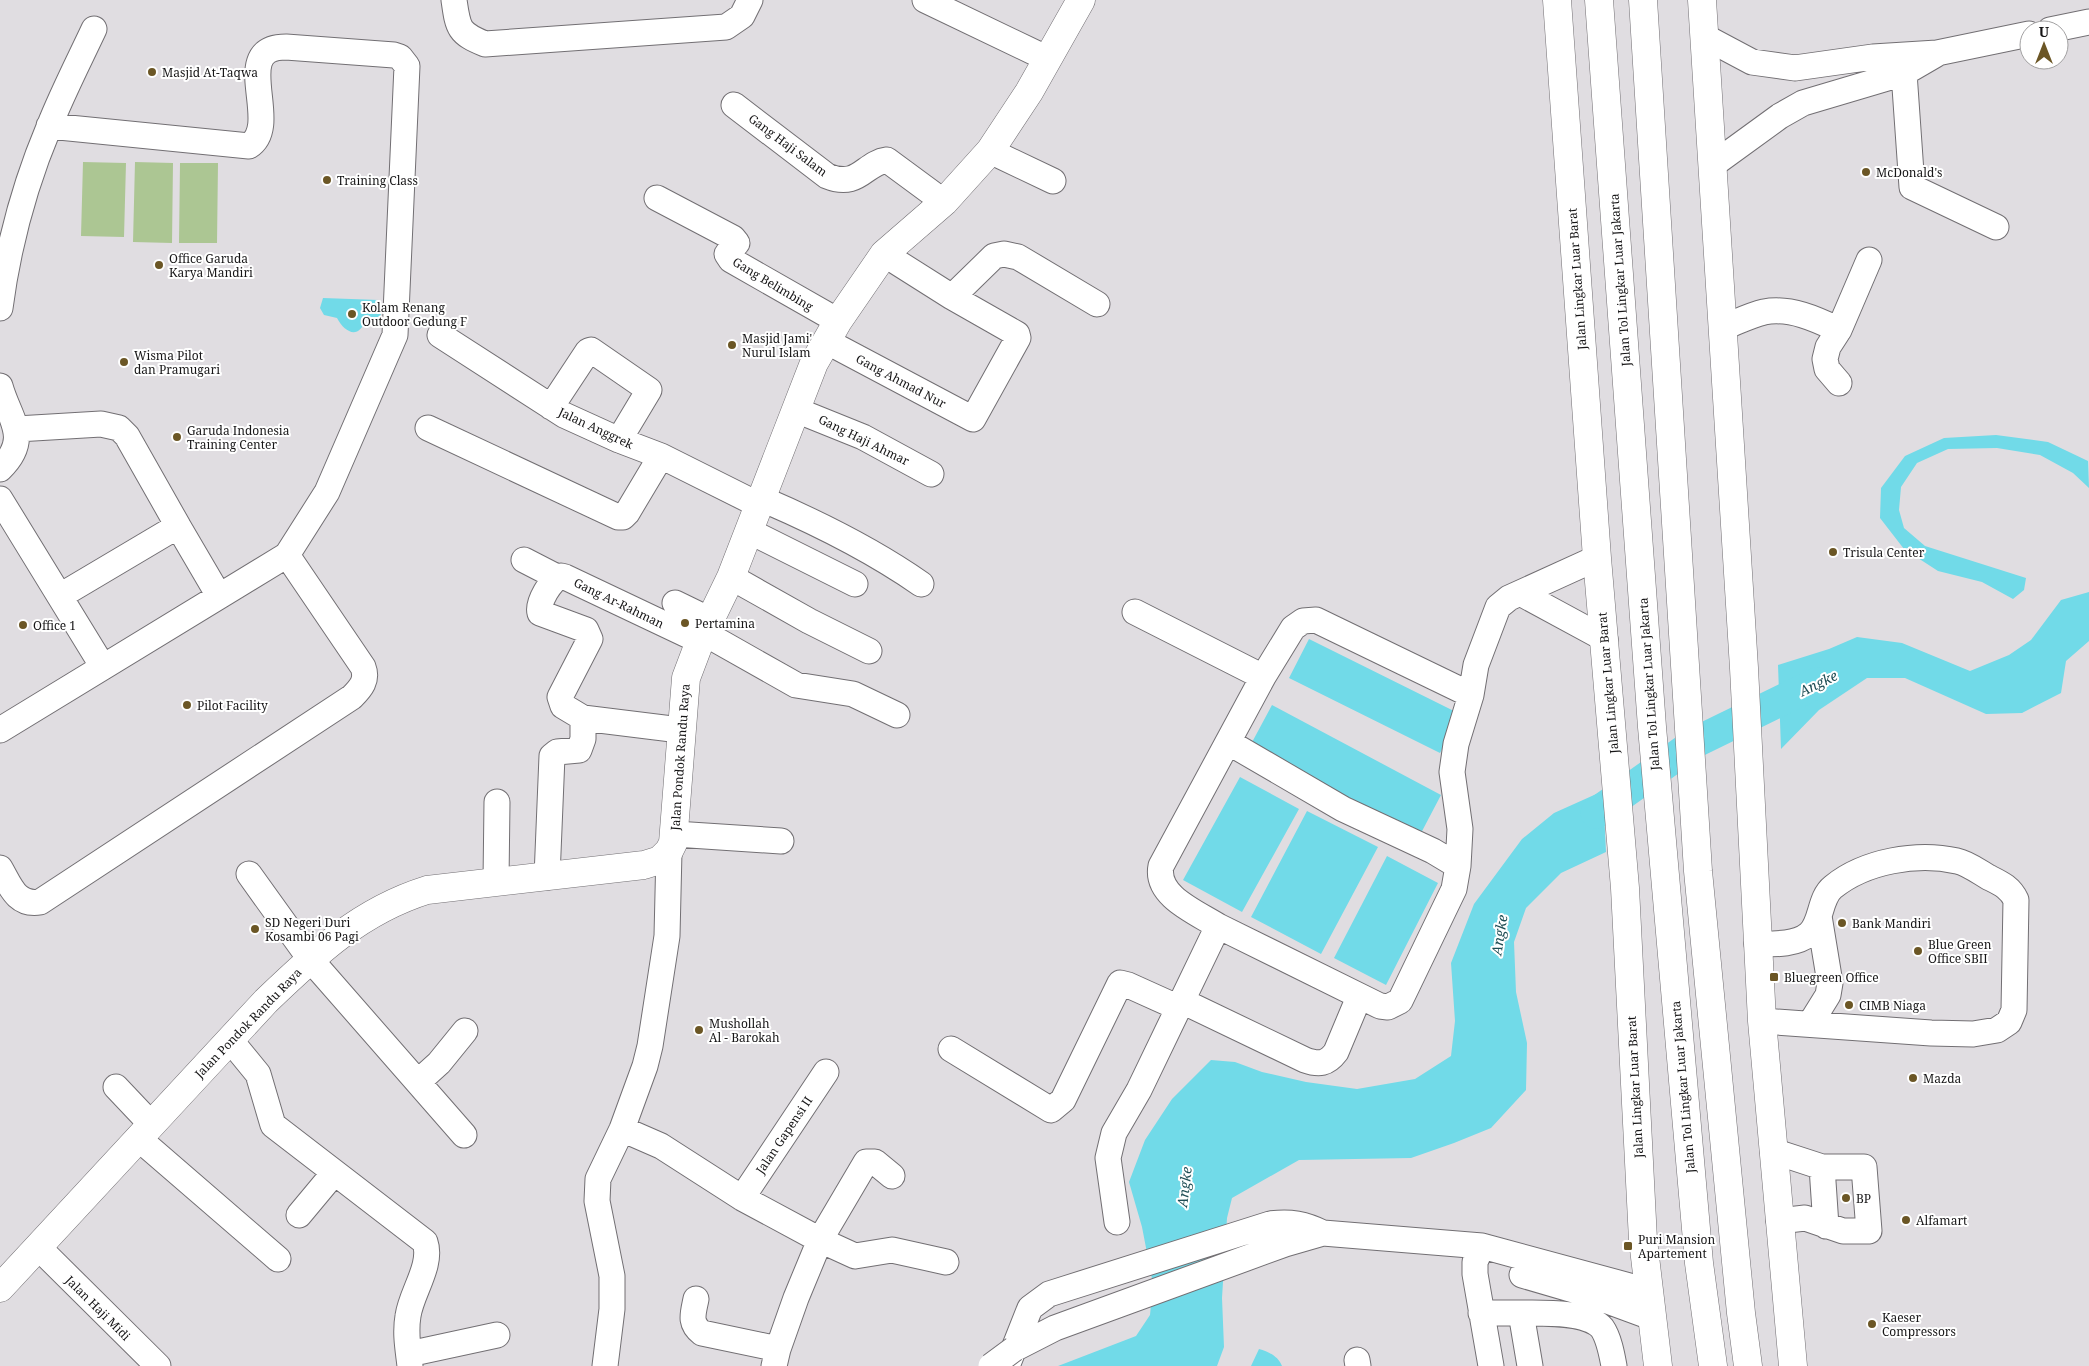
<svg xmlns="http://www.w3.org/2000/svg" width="2089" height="1366" font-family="'Noto Serif',serif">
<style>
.green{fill:#acc693}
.water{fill:#71dae8}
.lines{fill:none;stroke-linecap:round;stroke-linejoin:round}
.river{stroke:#71dae8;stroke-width:31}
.minor-casing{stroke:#726f73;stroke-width:27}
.major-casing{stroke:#726f73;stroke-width:29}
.highway-casing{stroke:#726f73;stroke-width:29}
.minor{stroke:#fff;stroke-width:25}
.major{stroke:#fff;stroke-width:28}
.highway{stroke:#fff;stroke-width:28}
.minor-bridge-casing{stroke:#726f73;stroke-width:27;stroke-linecap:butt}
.minor-bridge{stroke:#fff;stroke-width:25}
.poi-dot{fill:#6b5625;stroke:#fff;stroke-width:2}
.labels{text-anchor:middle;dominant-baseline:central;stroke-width:4;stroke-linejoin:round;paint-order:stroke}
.poi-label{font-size:12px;fill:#161516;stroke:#fff;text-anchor:start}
.street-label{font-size:12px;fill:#161516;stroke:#fff}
.water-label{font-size:14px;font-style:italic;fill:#1e4d54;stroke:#fff}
</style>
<rect width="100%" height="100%" fill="#e0dde1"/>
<path class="green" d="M83,162L126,163L124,237L81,236Z
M135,162L173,163L172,243L133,242Z
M180,163H218L217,243H179Z"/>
<path class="water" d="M323,298L379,300L383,307L380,317L366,319C359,340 345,333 337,318L324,315L320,308Z
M1996,435L2048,442L2088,461L2089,488L2073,473L2040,455L1997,448L1948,449L1917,463L1901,487L1899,510L1904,528L1925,546L2026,578L2024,590L2013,599L1982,582L1938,571L1904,549L1880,518L1881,488L1905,456L1944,438Z
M2089,592V641L2066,661L2061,693L2022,713L1986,714L1905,678H1867L1819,710L1781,749L1778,665L1829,649L1857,637L1902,643L1970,671L2009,655L2031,640L2061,600Z
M1309,639L1460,714L1440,753L1289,678Z
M1272,705L1441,795L1420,835L1250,746Z
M1240,777L1299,809L1242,912L1183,880Z
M1603,791L1606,852L1561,873L1526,908L1514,942L1516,992L1527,1043L1526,1090L1491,1128L1454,1143L1411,1158L1299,1160L1232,1198L1227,1218L1222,1298L1224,1347L1217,1366H1058L1136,1336L1150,1315L1153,1284L1142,1227L1129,1182L1145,1140L1172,1099L1211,1060L1235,1062L1262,1072L1306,1082L1357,1089L1415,1079L1451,1056L1455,1021L1451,963L1474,904L1522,839L1554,813Z
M1307,811L1378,847L1321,954L1251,917Z
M1387,856L1438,883L1386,985L1334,958Z
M1259,1349C1269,1352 1278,1356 1282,1366H1251Z"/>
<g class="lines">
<path class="river" d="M1596,813L1696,742L1817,683"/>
<defs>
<path id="minor" d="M454,0C458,28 458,33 485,44L726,27L742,16L750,0
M925,0L1048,59
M2050,30L2089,22
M1705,37L1752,62L1795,68L1873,57L1937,53L2029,34
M1890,66L1904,73L1912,187L1996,227
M734,105L827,176C859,189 864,163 887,160L944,202
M990,151L1053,181
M1714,164L1780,116L1803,103L1904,73L1935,55
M657,198L733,238L737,243L727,254L731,260L838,321
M884,254L952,297L994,256L1004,254L1018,257L1097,304
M0,308C8,247 25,184 49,127C62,94 79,61 94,29
M1724,327C1737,322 1751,315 1764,312C1790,307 1816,319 1839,330
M440,335L564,415L619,440L661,456L759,505
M826,341L973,419L1018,338L1017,334L952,297
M1839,383L1827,369L1825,359L1828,347L1839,330L1869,260
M0,386C9,419 32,438 0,469
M551,407L588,351L591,350L649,390L619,440
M796,410L863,437L931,474
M428,428L618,517H623L627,513L661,456
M17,429L101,424L119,428L127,436L178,526
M0,499L103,667
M762,499C818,523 871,549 921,584
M749,531L855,584
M524,560L557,577
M731,577L809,621L869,651
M1522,594L1605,639
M60,596L178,526L219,596
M675,603L710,620
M704,633L796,685L853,694L897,715
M1263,677L1293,628L1303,621L1316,620L1471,695
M583,718L680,730
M0,730L287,555L327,492L395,335L407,66L400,57L394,55L286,47C228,47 283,124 249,146L49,126
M1228,742L1343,809L1433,851L1458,866
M675,834L781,841
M0,868C10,885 16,906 40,902L352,697C361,688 368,680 363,667L287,555
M249,874L310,959L464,1135
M547,877L552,756L557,752L579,750L583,739V718L563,706L560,697L590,639L586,630L540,613C537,603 551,579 561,576L565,577L700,641
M496,881L497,802
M1218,926L1380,1006L1388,1007L1400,1001L1454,889L1458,866L1460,829L1452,772L1456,744L1471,695L1476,665L1498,607L1509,598L1597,558
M1757,944C1773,944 1796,945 1809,934C1822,923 1819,898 1833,887C1865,861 1917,852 1957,861C1967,863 1978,871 1988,877C2000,883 2010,887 2016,900L2014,1010L2009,1022L1997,1030L1973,1034L1931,1033L1762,1021
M1182,1001L1305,1060C1319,1065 1327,1064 1336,1052L1359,997
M1810,1024L1828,995L1830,983L1819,916
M231,1041L258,1074L273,1125L425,1242C433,1265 411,1293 408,1316C405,1333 408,1349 410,1366
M951,1049L1051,1110L1063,1100L1120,983L1128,985L1179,1008
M418,1082L439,1063L465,1031
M116,1087L151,1124
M622,1129L661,1146L742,1198L820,1240L855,1256L892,1250L946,1262
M138,1138L278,1259
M1773,1151L1822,1167H1864L1869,1231H1843L1805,1218L1779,1221
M1822,1167L1826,1226
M742,1198L826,1072
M299,1215L334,1173
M1117,1222L1108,1158L1114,1133L1139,1090L1218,926C1196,912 1155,896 1161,866L1263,677L1135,612
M1482,1246L1475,1262V1274L1491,1366
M39,1248L158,1366
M1522,1275L1594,1296L1651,1317
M696,1299C693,1314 689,1323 702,1333L778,1349
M1481,1313H1521L1530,1366
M1521,1313C1542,1313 1587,1311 1602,1328C1609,1338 1612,1355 1614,1366
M1014,1349L1055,1328L1285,1244L1323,1233
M409,1354L497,1335
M1357,1360L1358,1366
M605,1366L612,1309V1276L597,1201L598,1179L622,1129L645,1066L650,1046L667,936L669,851
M774,1366L778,1349L796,1298L820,1240L866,1162H875L892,1176
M1007,1366L1030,1308L1049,1294L1270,1224C1290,1221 1305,1224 1323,1233L1482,1246L1648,1291"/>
<path id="major" d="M1557,0L1597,558L1625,888L1643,1240L1658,1366
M1702,0L1744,668L1762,1021L1793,1366
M0,1288L266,1001C316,953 360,911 427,890L644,865L660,860L669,851L673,843L686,678L700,641L731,577L814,363L838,321L884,254L944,202L990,151L1029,92L1081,0"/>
<path id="highway" d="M1599,0L1652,727L1699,1263L1713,1366
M1643,0L1698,871L1741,1313L1748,1366"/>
</defs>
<use href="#minor" class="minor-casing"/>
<use href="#major" class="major-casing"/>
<use href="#highway" class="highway-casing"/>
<use href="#minor" class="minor"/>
<use href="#major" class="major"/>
<use href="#highway" class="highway"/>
<defs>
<path id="minor-bridge" d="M991,1366L1014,1349"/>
</defs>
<use href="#minor-bridge" class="minor-bridge-casing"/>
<use href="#minor-bridge" class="minor-bridge"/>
</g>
<g class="poi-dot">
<circle cx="152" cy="72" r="5"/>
<circle cx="1866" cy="172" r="5"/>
<circle cx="327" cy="180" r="5"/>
<circle cx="159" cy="265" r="5"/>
<circle cx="352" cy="314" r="5"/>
<circle cx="732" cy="345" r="5"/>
<circle cx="124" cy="362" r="5"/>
<circle cx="177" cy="437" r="5"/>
<circle cx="1833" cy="552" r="5"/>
<circle cx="685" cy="623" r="5"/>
<circle cx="23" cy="625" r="5"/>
<circle cx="187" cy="705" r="5"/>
<circle cx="1842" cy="923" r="5"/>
<circle cx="255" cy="929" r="5"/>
<circle cx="1918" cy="951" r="5"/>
<rect x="1769" y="972" width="10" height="10" rx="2.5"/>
<circle cx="1849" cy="1005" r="5"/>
<circle cx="699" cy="1030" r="5"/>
<circle cx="1913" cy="1078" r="5"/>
<circle cx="1846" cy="1198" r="5"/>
<circle cx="1906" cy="1220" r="5"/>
<rect x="1623" y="1241" width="10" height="10" rx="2.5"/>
<circle cx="1872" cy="1324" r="5"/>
</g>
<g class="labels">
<g class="poi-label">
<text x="162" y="72">Masjid At-Taqwa</text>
<text x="1876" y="172">McDonald's</text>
<text x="337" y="180">Training Class</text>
<text x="169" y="258">Office Garuda<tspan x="169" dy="14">Karya Mandiri</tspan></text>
<text x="362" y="307">Kolam Renang<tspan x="362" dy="14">Outdoor Gedung F</tspan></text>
<text x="742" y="338">Masjid Jami'<tspan x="742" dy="14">Nurul Islam</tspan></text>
<text x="134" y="355">Wisma Pilot<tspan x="134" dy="14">dan Pramugari</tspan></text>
<text x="187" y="430">Garuda Indonesia<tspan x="187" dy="14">Training Center</tspan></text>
<text x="1843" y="552">Trisula Center</text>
<text x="695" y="623">Pertamina</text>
<text x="33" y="625">Office 1</text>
<text x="197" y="705">Pilot Facility</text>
<text x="265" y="922">SD Negeri Duri<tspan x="265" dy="14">Kosambi 06 Pagi</tspan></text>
<text x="1852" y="923">Bank Mandiri</text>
<text x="1928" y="944">Blue Green<tspan x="1928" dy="14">Office SBII</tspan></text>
<text x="1784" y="977">Bluegreen Office</text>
<text x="1859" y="1005">CIMB Niaga</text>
<text x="709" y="1023">Mushollah<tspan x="709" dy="14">Al - Barokah</tspan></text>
<text x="1923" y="1078">Mazda</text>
<text x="1856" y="1198">BP</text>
<text x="1916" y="1220">Alfamart</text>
<text x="1638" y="1239">Puri Mansion<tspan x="1638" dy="14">Apartement</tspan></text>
<text x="1882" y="1317">Kaeser<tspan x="1882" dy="14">Compressors</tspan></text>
</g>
<g class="street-label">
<text transform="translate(788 145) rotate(37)">Gang Haji Salam</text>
<text transform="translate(1577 279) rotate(-94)">Jalan Lingkar Luar Barat</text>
<text transform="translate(1620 280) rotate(-94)">Jalan Tol Lingkar Luar Jakarta</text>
<text transform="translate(773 284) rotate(31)">Gang Belimbing</text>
<text transform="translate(901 381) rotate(28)">Gang Ahmad Nur</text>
<text transform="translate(596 428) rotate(25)">Jalan Anggrek</text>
<text transform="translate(864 440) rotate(26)">Gang Haji Ahmar</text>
<text transform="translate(619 603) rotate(26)">Gang Ar-Rahman</text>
<text transform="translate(1608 683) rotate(-95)">Jalan Lingkar Luar Barat</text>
<text transform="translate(1649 684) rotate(-94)">Jalan Tol Lingkar Luar Jakarta</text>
<text transform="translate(680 757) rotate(-86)">Jalan Pondok Randu Raya</text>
<text transform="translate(248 1023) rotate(-46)">Jalan Pondok Randu Raya</text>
<text transform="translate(1635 1087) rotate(-93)">Jalan Lingkar Luar Barat</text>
<text transform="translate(1683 1087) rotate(-95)">Jalan Tol Lingkar Luar Jakarta</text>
<text transform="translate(784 1135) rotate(-56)">Jalan Gapensi II</text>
<text transform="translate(98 1308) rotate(45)">Jalan Haji Midi</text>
</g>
<g class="water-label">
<text transform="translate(1818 683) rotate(-26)">Angke</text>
<text transform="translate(1499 935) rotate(-81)">Angke</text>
<text transform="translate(1184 1187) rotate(-83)">Angke</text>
</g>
</g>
<g transform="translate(2044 45)"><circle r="24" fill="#ffffff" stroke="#a2a1a2"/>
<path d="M0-4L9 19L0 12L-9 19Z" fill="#6b5625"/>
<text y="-8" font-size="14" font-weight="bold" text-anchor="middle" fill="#161516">U</text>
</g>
</svg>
